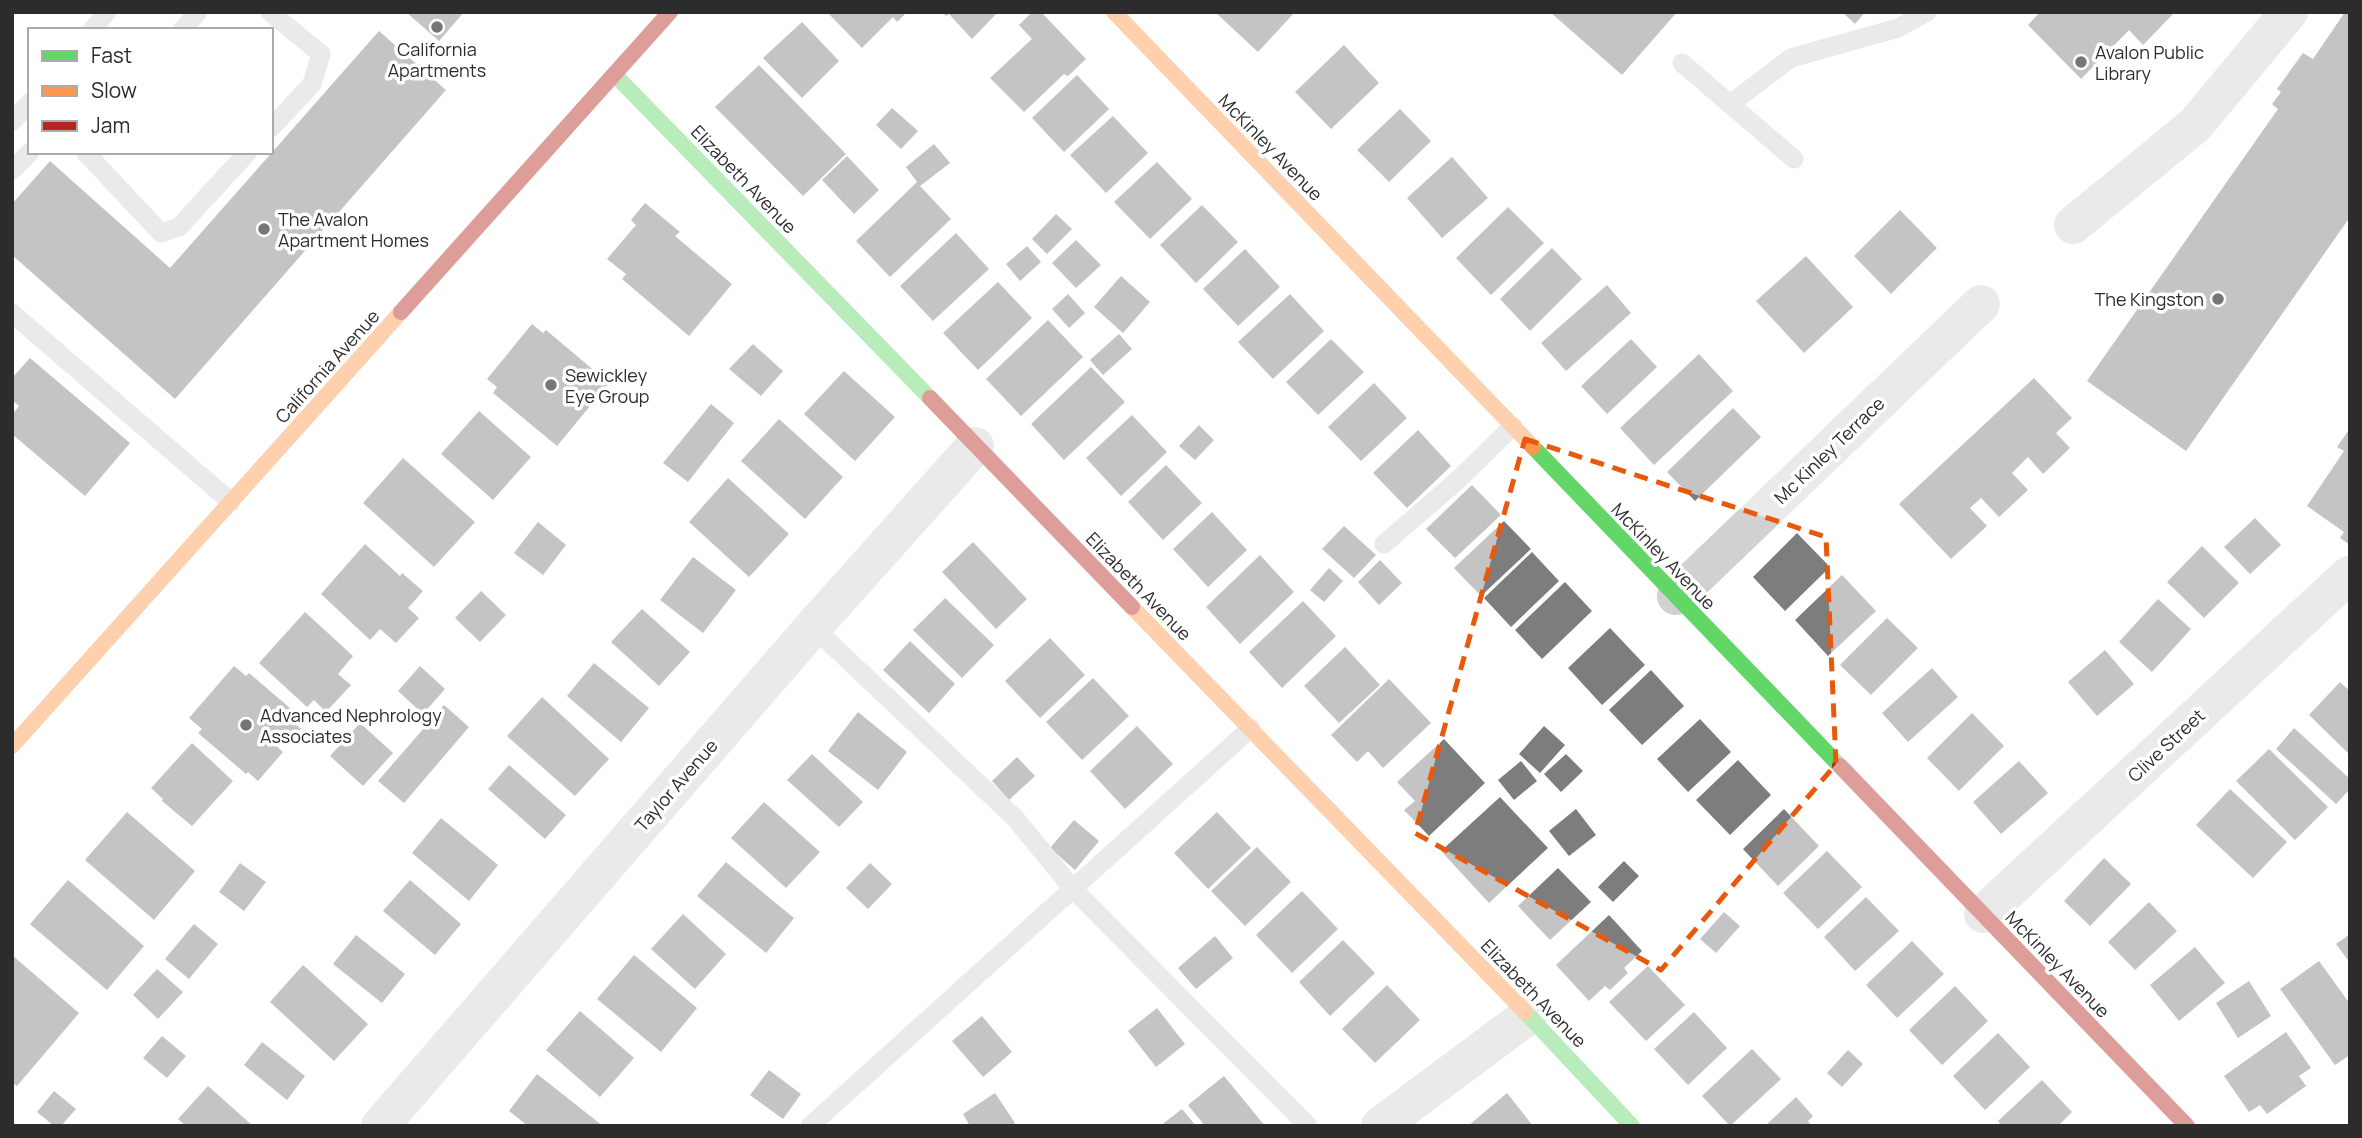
<svg xmlns="http://www.w3.org/2000/svg" width="2362" height="1138" font-family="Manrope,sans-serif">
<style>
.building{fill:#7d7d7d}
.lines{fill:none;stroke-linecap:round;stroke-linejoin:round}
.lane{stroke:#d1d1d1;stroke-width:19}
.street{stroke:#d1d1d1;stroke-width:38}
.fast{stroke:#63d668;stroke-width:16}
.slow{stroke:#ff974d;stroke-width:16}
.jam{stroke:#b3261e;stroke-width:16}
.marked{fill:none;stroke:#e8590c;stroke-width:5;stroke-dasharray:14 9;stroke-linejoin:round}
.poi-dot{fill:#767676;stroke:#fff;stroke-width:2.5}
.labels{text-anchor:middle;dominant-baseline:central;stroke-width:7;stroke-linejoin:round;paint-order:stroke}
.poi-label{font-size:18px;fill:#2c2c2c;stroke:#fff;text-anchor:start}
.street-label{font-size:18px;fill:#2c2c2c;stroke:#fff}
</style>
<rect width="100%" height="100%" fill="#fff"/>
<path class="building" d="M406,12H464L439,41Z
M827,12H907L897,22L893,17L862,48Z
M942,12H998L972,39L949,14L946,16Z
M1032,12H1041L1086,59L1068,76L1064,74L1024,112L990,78L1032,39L1019,25Z
M1215,12H1295L1258,52Z
M1550,12H1677L1622,75Z
M1842,12H1865L1855,24Z
M2040,12H2175L2143,45L2129,30L2081,79L2028,25Z
M2345,12H2350V217L2186,451L2087,381L2278,109L2272,104L2281,92L2277,89L2303,53L2313,59Z
M802,22L839,61L802,98L763,58Z
M379,31L446,90L175,399L12,255V204L50,161L170,268Z
M1344,45L1379,83L1331,129L1295,92Z
M759,65L846,154L803,196L715,107Z
M1077,75L1109,109L1064,152L1032,118Z
M892,108L918,131L901,149L876,125Z
M1400,109L1431,141L1389,182L1357,150Z
M1113,116L1148,153L1106,193L1070,155Z
M934,144L950,163L920,186L951,219L890,277L856,241L917,182L906,167Z
M847,156L879,190L854,214L822,180Z
M1452,157L1488,198L1442,238L1407,198Z
M1157,162L1192,199L1150,239L1114,202Z
M645,203L680,232L675,236L732,284L689,336L622,279L626,274L607,259L636,225L631,220Z
M1202,205L1238,242L1196,283L1160,245Z
M1508,207L1544,243L1491,295L1456,258Z
M1900,210L1937,248L1891,294L1854,256Z
M1056,214L1072,229L1047,254L1032,239Z
M956,233L989,269L933,321L900,286Z
M1076,240L1101,265L1076,288L1052,263Z
M1027,246L1041,262L1020,281L1006,264Z
M1552,248L1582,279L1530,331L1500,299Z
M1245,249L1280,287L1238,326L1203,289Z
M1806,256L1853,307L1804,353L1756,301Z
M1121,276L1150,302L1123,333L1094,307Z
M998,282L1032,318L978,370L943,333Z
M1607,285L1631,313L1566,371L1541,343Z
M1068,294L1085,313L1069,328L1052,309Z
M1290,294L1324,331L1273,379L1238,342Z
M1048,320L1083,357L1021,416L986,379Z
M532,324L543,333L546,330L609,383L557,446L493,393L497,387L487,379Z
M1119,334L1132,349L1103,375L1090,360Z
M1331,339L1364,372L1318,415L1286,382Z
M1631,339L1657,367L1607,414L1581,386Z
M753,344L783,371L761,396L729,369Z
M1699,354L1733,391L1654,465L1620,428Z
M30,358L130,443L85,496L12,434V415L19,406L12,400V378Z
M1091,367L1125,402L1064,460L1031,424Z
M844,371L895,417L855,461L804,414Z
M2034,378L2072,418L2056,433L2070,448L2043,474L2028,457L2012,473L2028,490L1999,517L1981,498L1970,508L1987,526L1951,559L1899,504Z
M1374,383L1407,418L1361,461L1328,427Z
M711,404L734,423L688,482L663,463Z
M1733,408L1761,437L1695,501L1667,472Z
M479,411L531,457L493,500L441,454Z
M1132,415L1167,452L1121,496L1086,458Z
M779,419L843,477L805,519L741,461Z
M1199,425L1214,440L1195,460L1179,446Z
M2350,428V545L2340,538L2344,532L2307,506L2344,451L2337,447Z
M1418,430L1451,466L1407,508L1373,473Z
M403,458L475,522L434,567L363,503Z
M1166,465L1202,503L1163,540L1128,502Z
M728,478L789,534L749,577L689,522Z
M1472,485L1501,515L1455,558L1426,529Z
M1212,512L1247,550L1208,587L1173,549Z
M2255,518L2281,545L2250,574L2224,547Z
M1504,521L1531,549L1481,596L1454,568Z
M538,522L566,545L543,575L514,553Z
M1344,526L1376,555L1354,578L1322,549Z
M1797,533L1830,567L1785,611L1753,577Z
M973,542L1027,599L996,629L942,572Z
M365,544L400,576L402,573L423,591L408,608L419,618L396,643L380,629L370,640L321,594Z
M2202,546L2239,583L2204,618L2167,582Z
M1532,552L1559,581L1511,627L1484,598Z
M1260,555L1294,592L1240,644L1206,607Z
M693,557L736,590L703,633L660,600Z
M1380,560L1402,583L1379,605L1358,582Z
M1329,568L1343,581L1324,602L1310,590Z
M1842,575L1876,611L1828,656L1795,620Z
M1565,582L1592,611L1542,659L1515,630Z
M481,591L506,615L480,642L455,618Z
M945,598L994,645L962,678L913,630Z
M2158,599L2191,629L2152,672L2119,642Z
M1303,601L1336,636L1282,688L1249,652Z
M642,609L690,652L659,686L611,642Z
M305,612L353,656L338,674L351,685L326,712L314,700L307,707L259,663Z
M1887,618L1918,648L1871,695L1840,665Z
M1610,628L1645,665L1602,705L1568,668Z
M1050,638L1085,675L1040,718L1005,681Z
M910,641L955,684L929,713L883,670Z
M1345,647L1380,685L1339,723L1304,686Z
M2105,650L2134,684L2097,716L2068,682Z
M594,663L649,708L621,742L567,696Z
M234,666L246,676L249,673L297,714L292,721L301,729L293,738L283,730L273,743L283,752L258,781L248,772L246,774L198,733L202,729L189,718Z
M420,666L445,689L423,714L398,691Z
M1932,668L1958,697L1908,742L1882,713Z
M1651,670L1684,706L1642,745L1609,710Z
M1093,678L1129,716L1082,760L1046,722Z
M1389,679L1431,723L1383,768L1368,751L1357,762L1331,735Z
M2340,682L2350,691V755L2309,715Z
M542,697L609,759L575,796L507,736Z
M444,705L469,727L404,803L378,781Z
M858,712L907,752L878,790L828,751Z
M1972,713L2004,746L1959,791L1927,758Z
M1700,719L1731,752L1688,792L1657,759Z
M360,723L393,753L363,786L330,756Z
M1137,726L1173,764L1125,809L1090,771Z
M1544,726L1565,745L1540,773L1519,754Z
M2294,728L2350,779V789L2336,804L2276,749Z
M1444,739L1485,783L1429,836L1404,810L1415,801L1397,782Z
M192,743L233,781L192,826L162,801L163,799L151,788Z
M2269,749L2328,807L2295,840L2236,781Z
M812,754L863,802L839,827L787,780Z
M1566,754L1583,771L1561,792L1544,774Z
M1017,757L1035,776L1009,800L992,781Z
M1738,760L1771,795L1730,835L1696,800Z
M1521,761L1537,781L1514,800L1498,780Z
M2019,761L2048,793L2001,834L1973,802Z
M509,765L566,815L545,839L488,789Z
M2230,789L2287,842L2253,878L2196,825Z
M1500,797L1548,848L1489,903L1441,851Z
M764,802L820,852L786,888L731,838Z
M1576,809L1596,835L1569,856L1549,831Z
M1784,809L1819,846L1778,886L1743,849Z
M127,812L195,871L154,920L85,860Z
M1217,812L1251,848L1208,889L1174,853Z
M441,818L498,865L469,901L412,853Z
M1074,820L1099,841L1075,870L1050,848Z
M1257,847L1291,882L1245,926L1211,891Z
M1827,851L1862,887L1818,929L1783,893Z
M2104,858L2131,884L2090,926L2064,901Z
M1624,861L1639,876L1613,902L1598,887Z
M726,862L794,918L766,953L697,896Z
M240,863L266,882L244,911L219,892Z
M870,863L892,884L868,909L846,888Z
M1558,868L1591,902L1550,940L1518,906Z
M68,880L144,946L107,990L30,924Z
M410,880L461,924L435,955L383,911Z
M1302,891L1338,929L1292,973L1256,935Z
M1866,897L1899,931L1855,971L1824,937Z
M2149,902L2177,931L2135,970L2108,942Z
M1724,912L1740,926L1716,953L1700,939Z
M683,914L726,954L695,989L651,949Z
M1609,915L1642,951L1624,968L1628,973L1610,990L1605,986L1589,1001L1556,965Z
M194,924L218,944L189,979L165,959Z
M2350,934V963L2336,944Z
M356,935L405,974L382,1003L333,964Z
M1215,936L1233,958L1196,989L1178,968Z
M1343,940L1375,973L1330,1016L1299,982Z
M1912,941L1944,974L1897,1018L1866,985Z
M2195,947L2225,983L2179,1021L2150,985Z
M12,955L79,1013L17,1086L12,1082Z
M634,955L697,1008L661,1052L597,999Z
M2319,961L2350,1004V1055L2335,1065L2280,989Z
M303,965L368,1024L334,1061L270,1002Z
M1648,966L1685,1005L1646,1041L1609,1002Z
M157,969L183,992L158,1019L133,995Z
M2249,981L2271,1016L2238,1038L2216,1003Z
M1387,985L1420,1020L1375,1063L1342,1029Z
M1955,986L1988,1021L1942,1065L1909,1030Z
M1157,1008L1185,1044L1156,1067L1128,1031Z
M580,1011L634,1058L600,1097L546,1050Z
M1694,1012L1727,1048L1688,1085L1654,1049Z
M982,1016L1012,1052L983,1077L952,1041Z
M2286,1032L2311,1068L2299,1076L2306,1086L2267,1114L2260,1105L2249,1112L2224,1076Z
M1998,1033L2030,1067L1985,1110L1953,1076Z
M162,1036L186,1056L167,1078L143,1058Z
M262,1042L305,1076L287,1100L244,1065Z
M1752,1049L1781,1079L1730,1126L1702,1096Z
M1848,1050L1863,1064L1842,1087L1827,1073Z
M769,1070L801,1094L783,1119L750,1095Z
M537,1074L603,1126H528L509,1111Z
M1224,1076L1265,1126H1205L1188,1105Z
M2042,1080L2072,1112L2058,1126H2002L1998,1121Z
M208,1086L253,1126H186L178,1119Z
M54,1091L76,1109L61,1126H54L37,1112Z
M995,1093L1015,1123L1010,1126H970L963,1114Z
M1507,1093L1533,1126H1468Z
M1796,1097L1813,1116L1808,1121L1812,1126H1765Z
M1182,1109L1196,1126H1160Z"/>
<g class="lines">
<path class="lane" d="M270,12L321,54L312,84L271,128
M92,30L107,12
M182,30L198,12
M1682,63L1794,159
M1730,104L1791,58L1898,28L1927,12
M12,122L30,102
M85,152L161,233L179,227L248,152
M12,170L30,152
M12,313L231,502
M1384,544L1458,480L1513,426
M813,627L1015,818L1073,889L1308,1126
M810,1126L1251,728"/>
<path class="street" d="M2073,225L2195,125L2289,12
M1676,596L1981,304
M1983,914L2349,575
M380,1126L813,627L975,446
M1380,1126L1529,1015"/>
<path class="fast" d="M615,75L930,398
M1533,447L1840,766
M1525,1012L1632,1126"/>
<path class="slow" d="M1114,12L1533,447
M1132,607L1525,1012
M12,746L401,312"/>
<path class="jam" d="M401,312L670,12
M930,398L1132,607
M1840,766L2187,1126"/>
</g>
<path d="M0 0H2362V1138H0ZM1525,439L1826,537L1836,764L1661,970L1415,833Z" fill="#fff" fill-opacity=".55" fill-rule="evenodd"/>
<path class="marked" d="M1525,439L1826,537L1836,764L1661,970L1415,833Z"/>
<g class="poi-dot">
<circle cx="437" cy="27" r="7"/>
<circle cx="2081" cy="62" r="7"/>
<circle cx="264" cy="229" r="7"/>
<circle cx="2218" cy="299" r="7"/>
<circle cx="551" cy="385" r="7"/>
<circle cx="246" cy="725" r="7"/>
</g>
<g class="labels">
<g class="poi-label">
<text x="437" y="49" text-anchor="middle">California<tspan x="437" dy="21">Apartments</tspan></text>
<text x="2095" y="52">Avalon Public<tspan x="2095" dy="21">Library</tspan></text>
<text x="278" y="219">The Avalon<tspan x="278" dy="21">Apartment Homes</tspan></text>
<text x="2204" y="299" text-anchor="end">The Kingston</text>
<text x="565" y="375">Sewickley<tspan x="565" dy="21">Eye Group</tspan></text>
<text x="260" y="715">Advanced Nephrology<tspan x="260" dy="21">Associates</tspan></text>
</g>
<g class="street-label">
<text transform="translate(1271 147) rotate(46)">McKinley Avenue</text>
<text transform="translate(744 179) rotate(46)">Elizabeth Avenue</text>
<text transform="translate(327 366) rotate(-48)">California Avenue</text>
<text transform="translate(1829 450) rotate(-44)">Mc Kinley Terrace</text>
<text transform="translate(1664 556) rotate(46)">McKinley Avenue</text>
<text transform="translate(1139 586) rotate(46)">Elizabeth Avenue</text>
<text transform="translate(2166 745) rotate(-43)">Clive Street</text>
<text transform="translate(676 785) rotate(-49)">Taylor Avenue</text>
<text transform="translate(2058 964) rotate(46)">McKinley Avenue</text>
<text transform="translate(1534 993) rotate(46)">Elizabeth Avenue</text>
</g>
</g>
<rect width="2362" height="1138" fill="none" stroke="#2c2c2c" stroke-width="28"/>
<rect x="28" y="28" width="245" height="126" fill="#ffffff" stroke="#ababab" stroke-width="2"/>
<rect x="42" y="51" width="35" height="10" fill="#63d668" stroke="#ababab" stroke-width="2"/>
<text x="91" y="63" font-size="21" fill="#2c2c2c">Fast</text>
<rect x="42" y="86" width="35" height="10" fill="#ff974d" stroke="#ababab" stroke-width="2"/>
<text x="91" y="98" font-size="21" fill="#2c2c2c">Slow</text>
<rect x="42" y="121" width="35" height="10" fill="#b3261e" stroke="#ababab" stroke-width="2"/>
<text x="91" y="133" font-size="21" fill="#2c2c2c">Jam</text>
</svg>
